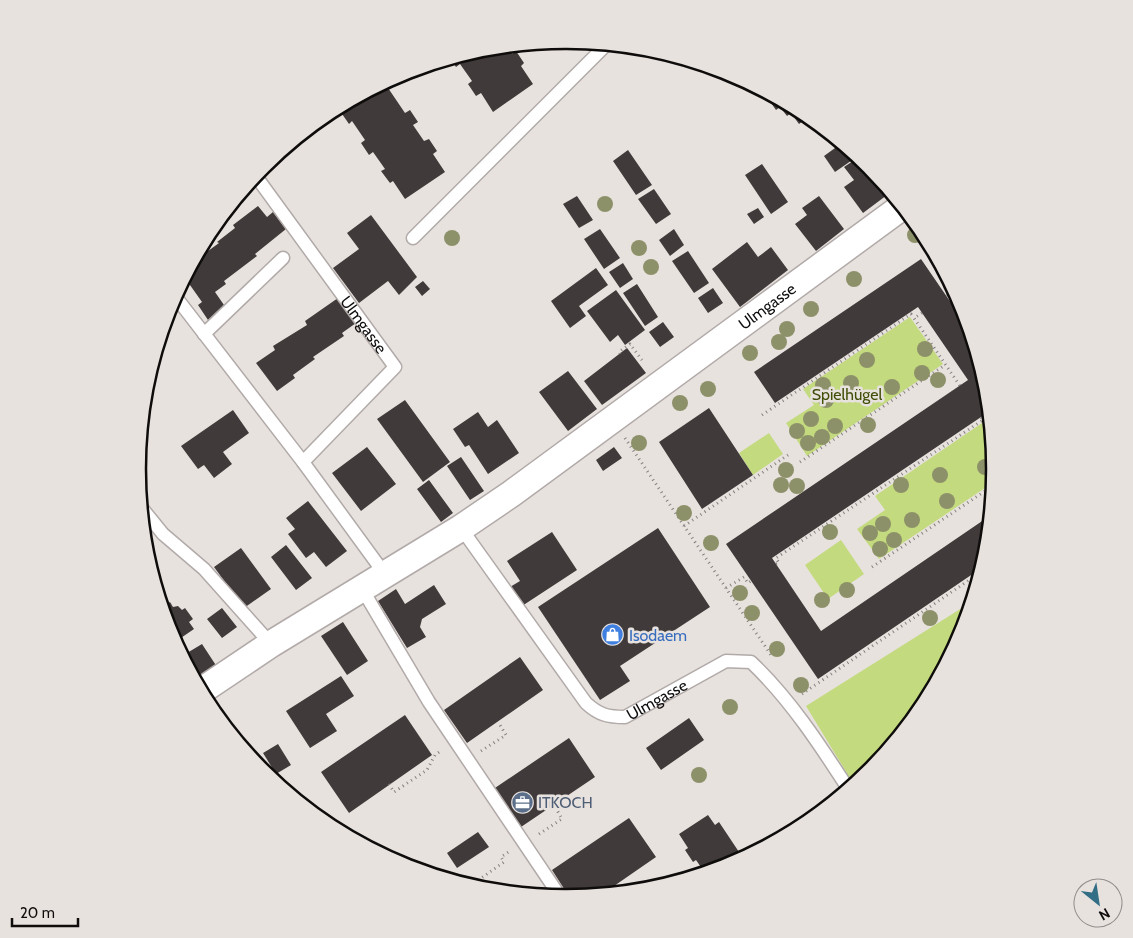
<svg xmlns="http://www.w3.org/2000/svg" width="1133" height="938" font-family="Cabin,sans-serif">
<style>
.green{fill:#c3da7e}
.building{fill:#403b3a}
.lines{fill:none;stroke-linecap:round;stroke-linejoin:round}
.lane-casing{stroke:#b1aaa8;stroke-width:15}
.street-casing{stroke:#b1aaa8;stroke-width:29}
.path{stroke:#84807e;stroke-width:3;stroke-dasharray:1 4;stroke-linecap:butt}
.lane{stroke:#fff;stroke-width:12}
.street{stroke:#fff;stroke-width:26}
.tree{fill:#8d9169}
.labels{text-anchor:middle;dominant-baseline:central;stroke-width:5;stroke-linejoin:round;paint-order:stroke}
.street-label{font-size:16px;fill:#0f0d0c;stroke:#e8e2df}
.park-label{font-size:16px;fill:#424f09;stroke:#e8e2df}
.shop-label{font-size:16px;fill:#366cbe;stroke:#e8e2df;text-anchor:start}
.service-label{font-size:16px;fill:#4e5e75;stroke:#e8e2df;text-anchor:start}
.rim{fill:none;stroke:#0f0d0c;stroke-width:2.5}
</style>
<rect width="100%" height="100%" fill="#e8e2df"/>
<path class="green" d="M910,317L943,364L807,456L786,423L814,405L803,389Z
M982,423L992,438L994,482L879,559L857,529L885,510L875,496Z
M769,433L783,454L753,475L739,453Z
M841,540L864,574L828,599L805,565Z
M973,601C953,666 908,741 854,785L806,706Z"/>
<path class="building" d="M507,46L512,54L516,51L524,63L521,66L533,84L493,112L481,93L476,96L468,84L472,81L460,64L456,67L450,58L483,48Z
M384,82L405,113L410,110L418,122L413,125L424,141L429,139L437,151L433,154L445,172L405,199L393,181L390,183L381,171L385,169L373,152L369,155L361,143L365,140L352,121L349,124L340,111L344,109L342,105Z
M762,90L805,112L825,129L819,133L808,117L799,124L791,113L787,116L780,107L776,110Z
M301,134L303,137L275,158L274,156Z
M842,143L858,156L835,172L824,156Z
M628,150L652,185L636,195L613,161Z
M859,157L887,195L863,213L844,187L854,180L844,167Z
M762,164L788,202L771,214L745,175Z
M654,189L671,214L656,224L638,199Z
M577,196L593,220L579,228L563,204Z
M819,196L844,229L816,251L795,224L807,215L802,208Z
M258,206L267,217L273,212L286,229L255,254L257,256L224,281L226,284L215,292L224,305L208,320L198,305L202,302L185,278L193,262L219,243L217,242L235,228L233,225Z
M758,208L764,217L754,224L747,214Z
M371,215L417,277L399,295L388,281L359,303L333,268L359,249L347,233Z
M600,229L620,258L604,269L584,239Z
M674,229L684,245L670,256L659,240Z
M747,242L758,257L771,247L788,270L740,307L712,269Z
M688,251L709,283L694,293L672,261Z
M921,259L971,332L987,386L990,411L772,558L821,631L991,515L987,553L983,567L818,679L726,544L968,380L918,307L775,403L754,372Z
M623,263L633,279L620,288L609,272Z
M596,268L608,285L579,306L586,316L570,328L551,301Z
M423,281L430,289L422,296L415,287Z
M637,284L658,317L645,326L623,293Z
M713,288L723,303L708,313L698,298Z
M616,290L645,330L625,345L618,335L610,342L587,311Z
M338,298L356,323L342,333L344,336L313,357L315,359L293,375L295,378L277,391L256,363L275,350L273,346L307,325L305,321Z
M663,322L674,337L660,347L649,332Z
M627,348L646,373L602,405L584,381Z
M568,371L597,409L568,431L539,392Z
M405,400L450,462L423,482L377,419Z
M709,408L753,475L702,509L659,442Z
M233,410L249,433L223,452L232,464L214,478L204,465L198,469L181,446Z
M478,412L488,427L497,420L519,453L488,474L469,445L465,447L453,429Z
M367,447L396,484L361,511L332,473Z
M614,447L622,458L603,471L596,460Z
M461,457L484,491L470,500L447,466Z
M429,480L453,513L441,522L417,489Z
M308,501L347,551L326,567L314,552L306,558L288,534L295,529L286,518Z
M658,528L710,607L620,666L630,681L600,700L538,607Z
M552,532L577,570L522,606L510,587L520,581L507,561Z
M286,545L312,578L296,590L271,557Z
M241,548L271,589L244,608L214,567Z
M150,568L162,582L156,587Z
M434,585L446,604L422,619L420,627L426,637L407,648L378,601L396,589L405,604Z
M170,602L173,607L178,606L182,610L185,608L193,619L189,622L194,629L175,642L162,607Z
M222,608L237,627L222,638L207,619Z
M343,622L368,661L347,675L321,636Z
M202,644L221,673L199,688L182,656Z
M520,657L543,690L467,743L444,710Z
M341,676L354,696L326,714L337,731L310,748L286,711Z
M405,715L432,755L349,813L321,772Z
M689,718L704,740L661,770L646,748Z
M569,738L595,777L518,829L492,790Z
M278,744L291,765L276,774L263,753Z
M708,815L715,825L719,822L739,852L705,873L696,860L693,862L685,850L688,848L679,834Z
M629,818L656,857L601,895L570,898L552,870Z
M478,832L489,847L457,868L447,853Z"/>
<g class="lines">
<defs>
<g id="lane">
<path id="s1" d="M255,175L395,367L303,462"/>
<path d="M413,238L607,44"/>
<path d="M175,296L303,462L384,573"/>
<path d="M204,334L283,258"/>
<path d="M141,507L163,534L204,569L271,644"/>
<path id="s2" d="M461,528L586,703C599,715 608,717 625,717L726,661L751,662C790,699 820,745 849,790"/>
<path d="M361,587L429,702L561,898"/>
</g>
<g id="street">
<path id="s3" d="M201,691L271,644L461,528L511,494L903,206"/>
</g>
</defs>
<use href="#lane" class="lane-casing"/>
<use href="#street" class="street-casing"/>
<path class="path" d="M947,296L949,294L944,286L950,282
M922,313L914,318L960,386
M620,354L619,352L630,344L642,360
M762,415L911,314L914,318
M990,417L983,420L992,429
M625,438L771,655
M800,462L945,365
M684,526L788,455
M776,564L779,563L776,558L983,420L981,417
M872,567L994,485
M726,588L744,577L748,583L751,581
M802,694L981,572
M481,751L506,735L500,725
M389,784L394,792L427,770L435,755L442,750
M539,834L562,819L557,810
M470,886L504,862L501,857L510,851
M614,893L619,890"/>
<use href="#lane" class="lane"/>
<use href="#street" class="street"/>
</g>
<g class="tree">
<circle cx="605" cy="204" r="8"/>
<circle cx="915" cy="235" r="8"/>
<circle cx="452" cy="238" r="8"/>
<circle cx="639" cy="248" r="8"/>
<circle cx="651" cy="267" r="8"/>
<circle cx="854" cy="279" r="8"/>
<circle cx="811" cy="309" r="8"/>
<circle cx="787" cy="329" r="8"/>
<circle cx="779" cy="342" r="8"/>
<circle cx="925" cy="349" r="8"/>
<circle cx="750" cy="353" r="8"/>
<circle cx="867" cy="360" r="8"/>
<circle cx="922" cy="373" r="8"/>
<circle cx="938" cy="380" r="8"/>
<circle cx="851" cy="383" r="8"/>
<circle cx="823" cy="385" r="8"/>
<circle cx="892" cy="387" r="8"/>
<circle cx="708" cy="389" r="8"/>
<circle cx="826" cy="400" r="8"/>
<circle cx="680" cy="403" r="8"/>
<circle cx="811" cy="419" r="8"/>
<circle cx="868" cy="425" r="8"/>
<circle cx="835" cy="426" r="8"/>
<circle cx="797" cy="431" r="8"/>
<circle cx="822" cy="437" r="8"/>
<circle cx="639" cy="443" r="8"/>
<circle cx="808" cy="443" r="8"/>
<circle cx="985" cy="467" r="8"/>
<circle cx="786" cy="470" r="8"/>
<circle cx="940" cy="475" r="8"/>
<circle cx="781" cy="485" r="8"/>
<circle cx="901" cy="485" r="8"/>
<circle cx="797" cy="486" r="8"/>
<circle cx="947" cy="501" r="8"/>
<circle cx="684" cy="513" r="8"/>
<circle cx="912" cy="520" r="8"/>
<circle cx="883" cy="524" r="8"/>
<circle cx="830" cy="532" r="8"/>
<circle cx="870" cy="533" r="8"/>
<circle cx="894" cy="540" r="8"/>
<circle cx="711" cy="543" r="8"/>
<circle cx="880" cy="549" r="8"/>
<circle cx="847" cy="590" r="8"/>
<circle cx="740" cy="593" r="8"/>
<circle cx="822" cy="600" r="8"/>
<circle cx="752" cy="613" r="8"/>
<circle cx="930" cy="618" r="8"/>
<circle cx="777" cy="649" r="8"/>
<circle cx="801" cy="685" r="8"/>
<circle cx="730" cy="707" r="8"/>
<circle cx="699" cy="775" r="8"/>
</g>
<defs>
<symbol id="shop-disc" viewBox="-11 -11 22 22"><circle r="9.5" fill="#3f7fe0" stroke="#e8e2df"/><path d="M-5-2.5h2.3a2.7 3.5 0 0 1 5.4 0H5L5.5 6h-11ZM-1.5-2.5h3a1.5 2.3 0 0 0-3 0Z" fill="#fff"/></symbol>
<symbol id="office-disc" viewBox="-11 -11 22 22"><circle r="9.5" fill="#5c6f8a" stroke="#e8e2df"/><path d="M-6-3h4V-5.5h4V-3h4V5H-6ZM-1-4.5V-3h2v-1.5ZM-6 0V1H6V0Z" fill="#fff"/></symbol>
</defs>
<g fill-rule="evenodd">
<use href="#shop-disc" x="600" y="622" width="25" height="25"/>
<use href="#office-disc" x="510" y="790" width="25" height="25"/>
</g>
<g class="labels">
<g class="street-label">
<text stroke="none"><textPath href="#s3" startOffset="685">Ulmgasse</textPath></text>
<text stroke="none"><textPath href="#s1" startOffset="185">Ulmgasse</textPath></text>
<text stroke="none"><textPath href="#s2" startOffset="294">Ulmgasse</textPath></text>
</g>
<g class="park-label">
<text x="847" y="394">Spielhügel</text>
</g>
<g class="shop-label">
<text x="629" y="635">Isodaem</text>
</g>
<g class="service-label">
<text x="538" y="802">ITKOCH</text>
</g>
</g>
<path d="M0 0H1133V938H0ZM146 469a420 420 0 1 1 840 0a420 420 0 1 1-840 0Z" fill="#e8e2df" fill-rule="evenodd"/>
<path class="rim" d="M146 469a420 420 0 1 1 840 0a420 420 0 1 1-840 0Z"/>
<g transform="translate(1098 903) rotate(150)"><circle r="24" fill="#e8e2df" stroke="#918d8b"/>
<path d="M0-4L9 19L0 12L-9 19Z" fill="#326e85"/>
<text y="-8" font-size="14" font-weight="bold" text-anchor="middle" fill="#0f0d0c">N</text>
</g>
<path d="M12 918v8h66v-8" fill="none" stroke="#0f0d0c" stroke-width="2.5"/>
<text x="20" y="918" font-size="15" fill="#0f0d0c" stroke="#e8e2df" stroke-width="4" paint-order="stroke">20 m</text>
</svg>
